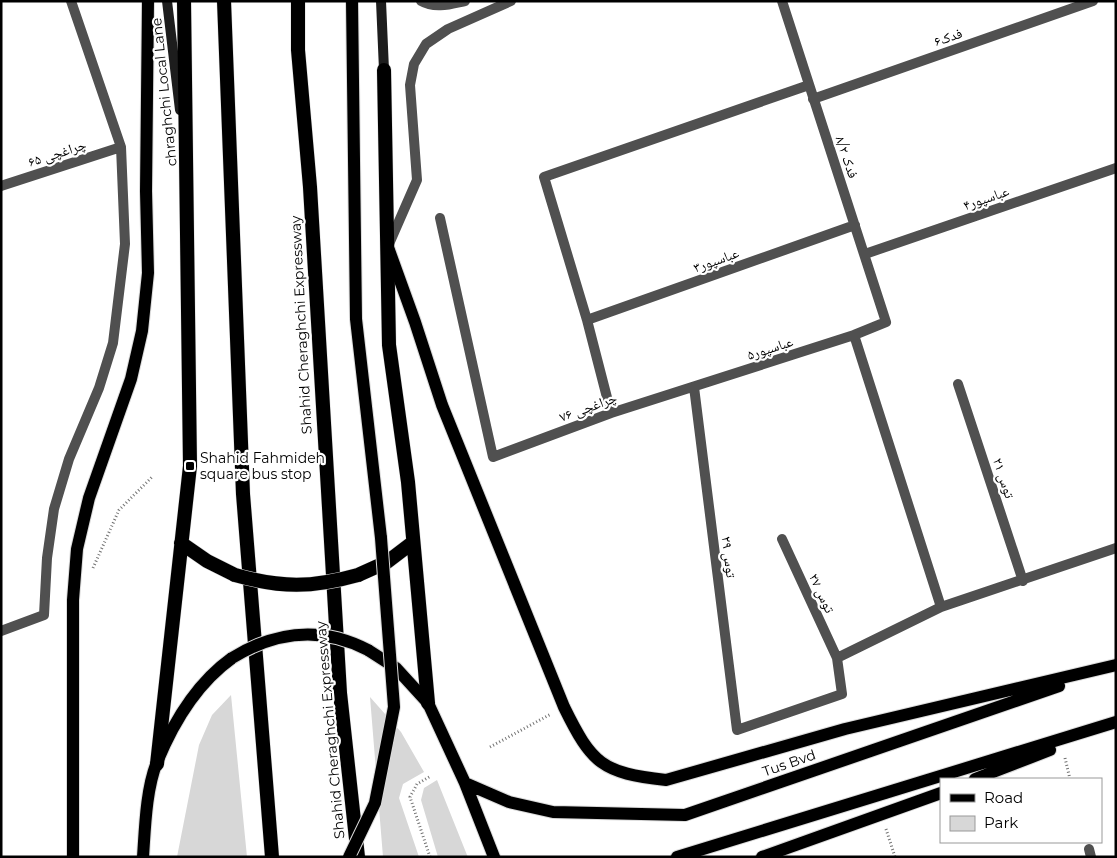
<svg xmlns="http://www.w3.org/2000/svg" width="1117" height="858" font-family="Montserrat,'Noto Naskh Arabic',sans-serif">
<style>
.green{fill:#d7d7d7}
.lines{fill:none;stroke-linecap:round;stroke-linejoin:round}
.primary-casing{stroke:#dbdbdb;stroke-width:14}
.trunk-casing{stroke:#dbdbdb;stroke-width:15}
.path{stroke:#727272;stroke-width:3;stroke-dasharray:1 2.5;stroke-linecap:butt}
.minor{stroke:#505050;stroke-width:10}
.tertiary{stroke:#505050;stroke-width:10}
.secondary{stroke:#1d1d1d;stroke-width:10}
.primary{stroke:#000;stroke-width:12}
.trunk{stroke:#000;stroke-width:14}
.primary-bridge-casing{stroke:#dbdbdb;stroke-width:14;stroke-linecap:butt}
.trunk-bridge-casing{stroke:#dbdbdb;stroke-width:15;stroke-linecap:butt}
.primary-bridge{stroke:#000;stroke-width:12}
.trunk-bridge{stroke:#000;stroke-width:14}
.poi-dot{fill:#000;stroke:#fff;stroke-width:2}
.labels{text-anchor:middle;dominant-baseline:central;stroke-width:4.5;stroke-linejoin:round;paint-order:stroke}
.street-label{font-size:14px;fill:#000;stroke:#fff}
.poi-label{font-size:14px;fill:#000;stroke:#fff;text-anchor:start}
</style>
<rect width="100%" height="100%" fill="#fff"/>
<path class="green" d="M231,695L247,857H177L199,745L212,715Z
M370,697L401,732L424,772L403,784L399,798L419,857H383Z
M437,780L467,855L468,857H438L421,800L424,788Z"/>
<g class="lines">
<defs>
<path id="primary" d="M352,1L356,319L381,538
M389,250L415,322L442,405L564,707C592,764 602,773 666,780L845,729L1116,665
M368,650L396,668L428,703L465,783L494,857
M975,779L1050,750
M465,783L509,802L553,812L685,815L1059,686
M73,857V600L77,549L89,498L131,379L142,331L148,273L146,191L148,1
M143,857C145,828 146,789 157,762C173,723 197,683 232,658
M677,857L1116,722
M762,857L941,793"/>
<path id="trunk" d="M224,1L243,494L272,857
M298,1V50L310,187L340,693L358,857
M384,70L389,345L408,482L428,703
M181,543L207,561L235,575
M358,575L387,562L412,543
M157,764L190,466L184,1"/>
</defs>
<use href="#primary" class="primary-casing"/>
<use href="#trunk" class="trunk-casing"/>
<path class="path" d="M93,568L119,510L153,476
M490,747L551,714
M1065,758L1070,779
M886,829L895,857
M430,857L410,797L417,784L431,776"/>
<path class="minor" d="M813,99L1093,1
M1,186L121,147
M440,218L493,457L611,413L854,335L886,322L782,1
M865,254L1116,168
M587,320L855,225
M854,335L941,607
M958,384L1023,581
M694,387L737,730L842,694L837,658L941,607L1116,548
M611,413L587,320L544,177L809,85
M782,539L837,658
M1,631L44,615L47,558L54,509L69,459L99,388L113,343L125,244L121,147L71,1
M1089,849L1091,857"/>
<path class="tertiary" d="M421,1C435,9 451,4 465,1
M389,244L417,180L410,85L414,64L426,44L448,29L511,1"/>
<path class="secondary" d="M167,1L180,110
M381,1L384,70"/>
<use href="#primary" class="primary"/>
<use href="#trunk" class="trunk"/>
<defs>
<path id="primary-bridge" d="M232,658C276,631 322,626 368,650
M349,857L375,803L394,707L381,538"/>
<path id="trunk-bridge" d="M235,575C281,588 312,588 358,575"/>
</defs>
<use href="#primary-bridge" class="primary-bridge-casing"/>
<use href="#trunk-bridge" class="trunk-bridge-casing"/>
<use href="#primary-bridge" class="primary-bridge"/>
<use href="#trunk-bridge" class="trunk-bridge"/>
</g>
<rect class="poi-dot" x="185" y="461" width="10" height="10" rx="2.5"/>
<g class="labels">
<g class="street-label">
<text transform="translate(948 37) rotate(-19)">فدک۶</text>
<text transform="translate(164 92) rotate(-96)">chraghchi Local Lane</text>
<text transform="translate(57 153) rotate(-18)">چراغچی ۶۵</text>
<text transform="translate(847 157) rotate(71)">فدک ۸/۲</text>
<text transform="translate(986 198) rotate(-19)">عباسپور۴</text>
<text transform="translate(716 260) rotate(-20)">عباسپور۳</text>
<text transform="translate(301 325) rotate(-93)">Shahid Cheraghchi Expressway</text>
<text transform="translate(770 348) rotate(-18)">عباسپور۵</text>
<text transform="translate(588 407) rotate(-20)">چراغچی ۷۶</text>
<text transform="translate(1004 478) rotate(72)">توس ۲۱</text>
<text transform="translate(729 557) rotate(83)">توس ۲۹</text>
<text transform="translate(822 593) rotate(65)">توس ۲۷</text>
<text transform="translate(330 730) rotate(-95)">Shahid Cheraghchi Expressway</text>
<text transform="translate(789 763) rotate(-19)">Tus Bvd</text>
</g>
<g class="poi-label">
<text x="200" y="458">Shahid Fahmideh<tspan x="200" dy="16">square bus stop</tspan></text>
</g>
</g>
<rect width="1117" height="858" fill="none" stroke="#000000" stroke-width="5"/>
<rect x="940" y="778" width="162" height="65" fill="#ffffff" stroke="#999999"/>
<rect x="950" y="794" width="25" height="8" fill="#000000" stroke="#999999"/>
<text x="984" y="803" font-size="15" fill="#000000">Road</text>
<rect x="950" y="816" width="25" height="15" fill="#d7d7d7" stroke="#999999"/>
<text x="984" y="828" font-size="15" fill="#000000">Park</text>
</svg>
